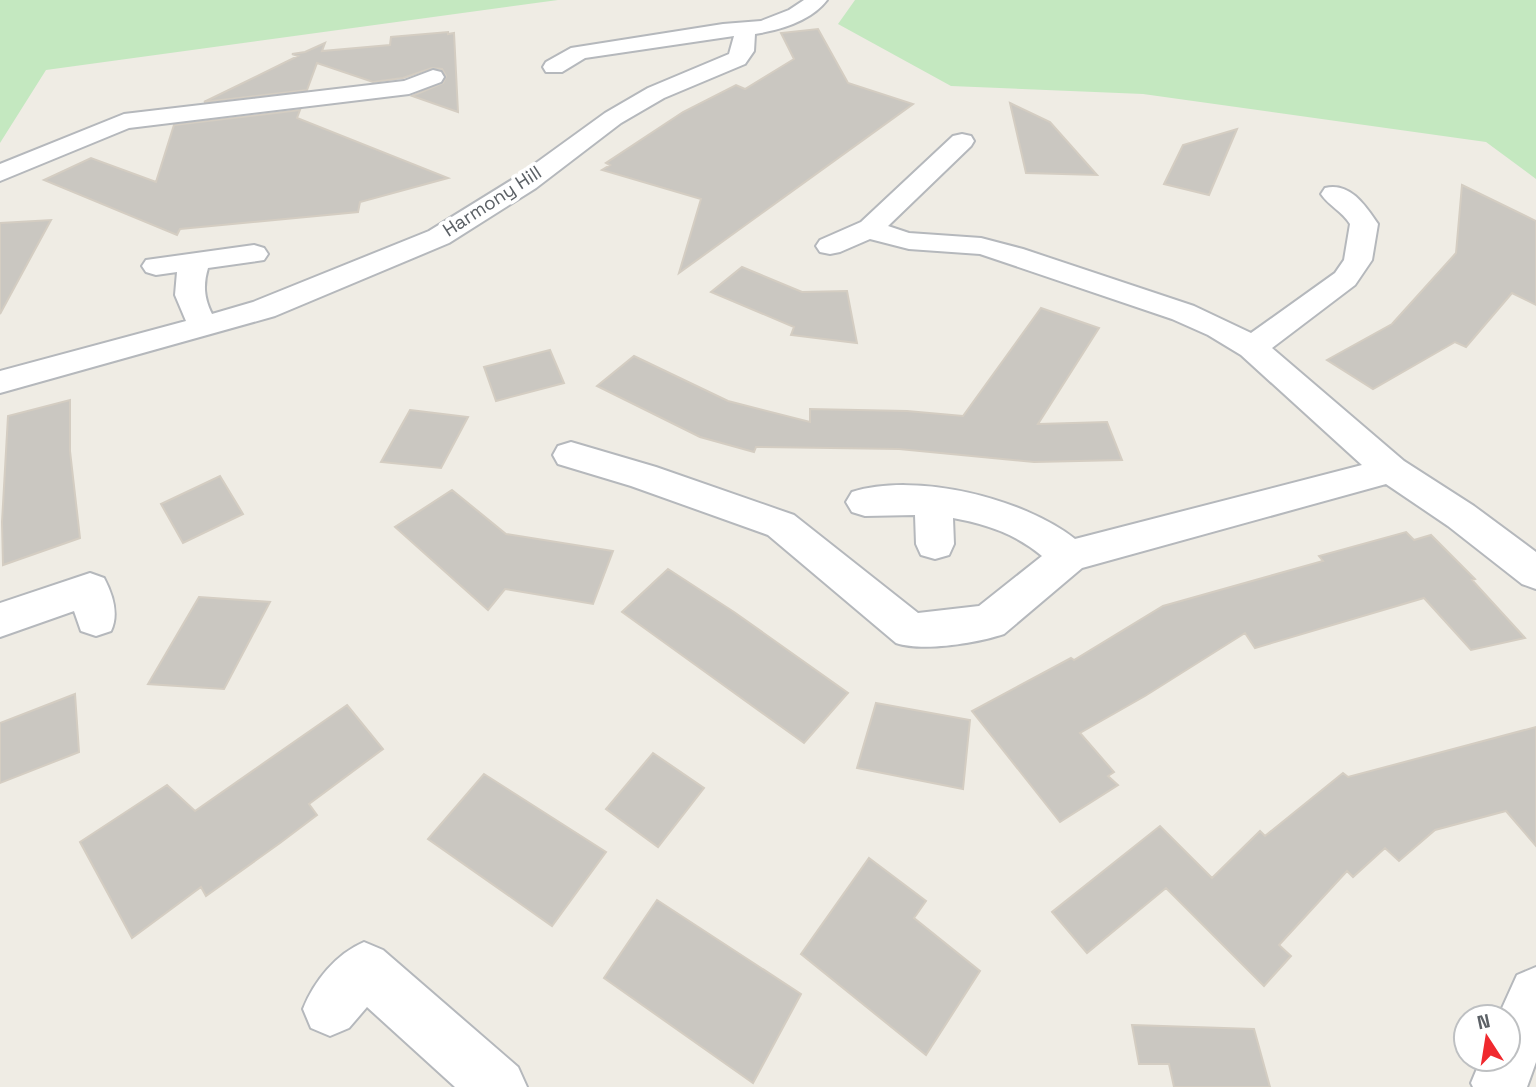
<svg xmlns="http://www.w3.org/2000/svg" width="1536" height="1087" font-family="'Space Grotesk',sans-serif">
<style>
.green{fill:#c4e8c0}
.building{fill:#cac7c1;stroke:#d4cdc2;stroke-width:2}
.lines{fill:none;stroke-linecap:round;stroke-linejoin:round}
.street-casing{stroke:#b5b8bc;stroke-width:4}
.street{fill:#fff;fill-rule:evenodd}
.labels{text-anchor:middle;dominant-baseline:central;stroke-width:7;stroke-linejoin:round;paint-order:stroke}
.far-street-label{font-size:19px;fill:#5c6166;stroke:#fff}
</style>
<rect width="100%" height="100%" fill="#efece4"/>
<path class="green" d="M0,0H558L46,70L0,143Z
M855,0H1536V179L1486,142L1143,94L951,86L838,24Z"/>
<path class="building" d="M818,29L848,83L913,104L679,273L701,199L602,170L610,165L606,163L683,112L736,85L745,89L794,59L781,33Z
M448,32V34L454,33L458,112L412,96L443,83L446,76L442,69L432,68L403,78L373,82L317,63L307,90L204,102L298,56L292,54L305,52L325,43L322,51L390,45L391,37Z
M1010,103L1050,122L1097,175L1026,173Z
M300,110L297,118L448,178L360,202L358,212L180,229L177,235L44,180L91,158L156,182L174,125Z
M1237,129L1209,195L1164,184L1183,145Z
M1462,185L1536,221V305L1512,293L1466,347L1455,342L1373,389L1327,360L1392,324L1456,253Z
M51,220L0,314V223Z
M742,267L802,292L847,291L857,343L791,335L794,327L711,292Z
M1041,308L1099,328L1038,424L1107,422L1122,460L1034,462L899,449L756,447L754,452L700,437L597,386L634,356L728,401L810,422V409L907,411L963,416Z
M550,350L564,383L496,401L484,367Z
M70,400V451L80,538L3,565L2,522L8,416Z
M410,410L468,417L441,468L381,462Z
M220,476L243,514L183,543L161,504Z
M452,490L506,534L613,551L593,604L505,589L488,610L395,527Z
M1406,532L1414,540L1431,535L1475,579L1472,580L1525,638L1471,650L1424,598L1255,648L1245,633L1145,696L1080,733L1114,772L1108,776L1118,785L1060,822L972,711L1071,658L1074,660L1163,606L1323,561L1319,556Z
M668,569L734,612L848,693L804,743L622,612Z
M199,597L270,602L224,689L148,684Z
M75,694L79,752L0,783V723Z
M876,703L970,720L963,789L857,768Z
M347,705L383,749L309,804L317,815L280,843L206,896L201,887L132,938L80,842L167,785L195,811Z
M1536,727V846L1506,811L1435,830L1399,861L1385,848L1353,877L1347,871L1279,945L1291,956L1264,986L1166,888L1087,953L1052,912L1160,826L1212,878L1260,831L1265,836L1343,773L1348,777Z
M653,753L704,788L658,847L606,809Z
M484,774L606,852L552,926L428,839Z
M869,858L926,901L914,918L980,971L926,1055L801,954Z
M657,900L801,994L753,1083L604,978Z
M1132,1025L1254,1029L1270,1087H1174L1169,1064H1139Z"/>
<g class="lines">
<defs>
<path id="street" d="M804,0H827C811,21 780,30 755,34L754,51L745,64L664,98L621,123L536,188L449,243L275,316L0,393V371L186,321L175,295L177,272L156,275L146,272L142,266L146,260L254,245L264,248L268,254L264,260L208,268C203,285 204,298 212,314L253,302L429,231L518,176L605,113L648,88L729,54L734,36L585,58L562,72H546L543,67L546,62L571,48L723,24L761,21L789,10Z
M433,70L441,72L444,77L441,82L409,94L129,128L0,181V164L124,114L404,81Z
M962,134L971,136L974,141L971,146L888,226L909,233L981,238L1023,249L1194,306L1251,333L1335,273L1344,260L1350,224C1342,211 1329,206 1321,194L1325,188C1350,182 1365,205 1378,224L1372,260L1355,285L1272,348L1404,461L1474,506L1536,552V589L1522,584L1448,526L1386,484L1082,568L1004,634C977,643 923,652 896,643L768,535L631,486L558,464L553,455L558,446L571,442L656,467L794,515L918,613L979,606L1042,556C1016,534 986,524 953,518L954,544L949,555L935,559L921,555L916,544L915,515L865,516L852,512L846,502L852,492C916,472 1023,498 1075,539L1362,465L1241,355L1208,335L1172,319L980,254L909,249L870,239L840,252L830,254L820,252L816,246L820,240L861,222L953,136Z
M90,573L104,578C113,595 119,614 111,631L96,636L81,631L74,611L0,637V603Z
M364,942L383,950L518,1067L527,1087H455L367,1007L349,1028L330,1036L311,1028L303,1009C314,981 336,954 364,942Z
M1536,967V1062L1527,1087H1473L1471,1083L1481,1059H1508V1017H1498L1517,975Z"/>
</defs>
<use href="#street" class="street-casing"/>
<use href="#street" class="street"/>
</g>
<g class="labels">
<g class="far-street-label">
<text transform="translate(492 201) rotate(-33)">Harmony Hill</text>
</g>
</g>
<g transform="translate(1487 1038) rotate(348)"><circle r="33" fill="#ffffff" stroke="#bec0c2" stroke-width="2"/>
<path d="M0-5L12 26L0 18L-12 26Z" fill="#f0292e"/>
<text y="-10" font-size="19" font-weight="bold" text-anchor="middle" fill="#5c6166">N</text>
</g>
</svg>
